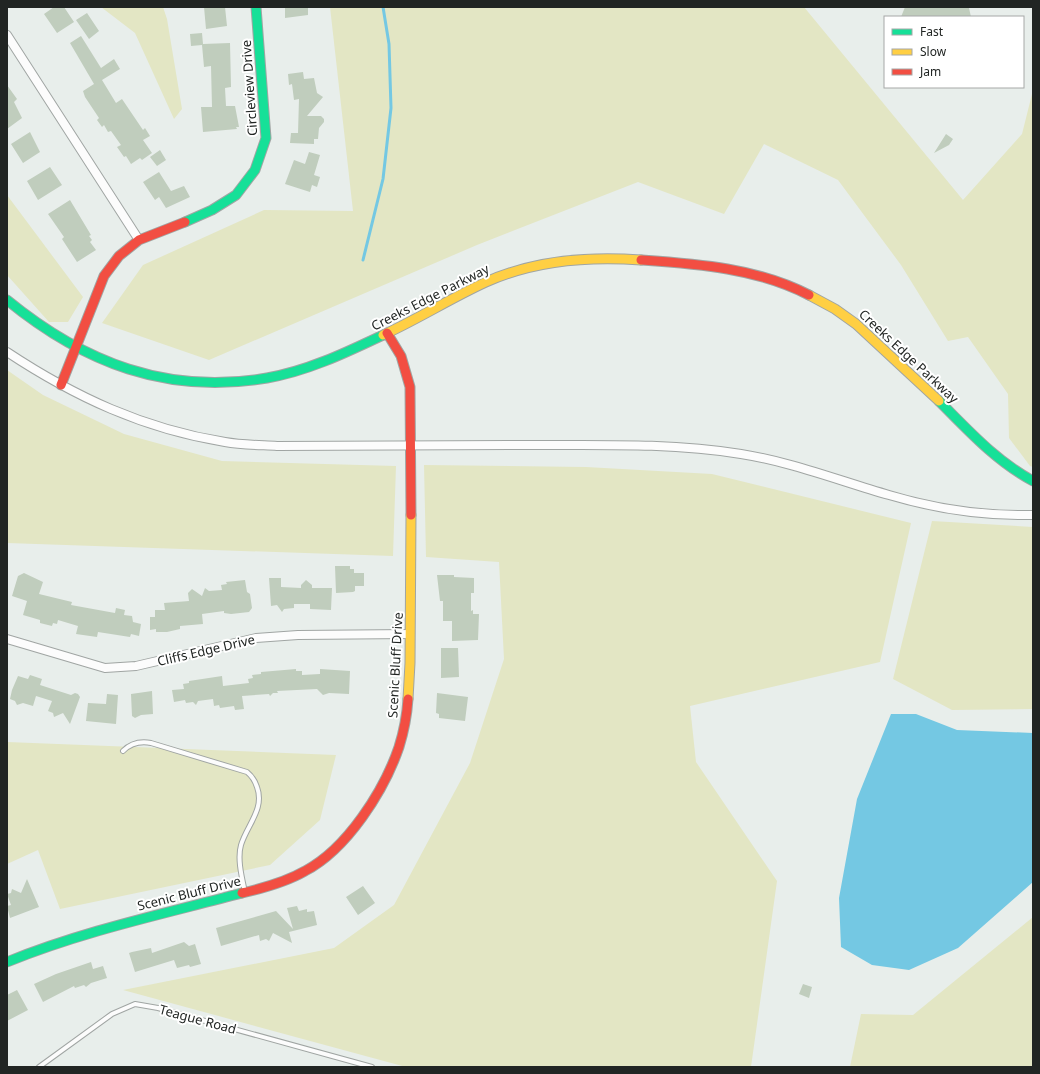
<svg xmlns="http://www.w3.org/2000/svg" width="1040" height="1074" font-family="'Noto Sans',sans-serif">
<style>
.green{fill:#e3e6c4}
.water{fill:#74c8e3}
.lines{fill:none;stroke-linecap:round;stroke-linejoin:round}
.stream{stroke:#74c8e3;stroke-width:3}
.building{fill:#c0cdbd}
.lane-casing{stroke:#a0a5a3;stroke-width:6}
.street-casing{stroke:#a0a5a3;stroke-width:10}
.fast-casing{stroke:#a0a5a3;stroke-width:11}
.slow-casing{stroke:#a0a5a3;stroke-width:11}
.jam-casing{stroke:#a0a5a3;stroke-width:11}
.lane{stroke:#fcfcfc;stroke-width:4}
.street{stroke:#fcfcfc;stroke-width:8}
.fast{stroke:#16e098;stroke-width:9}
.slow{stroke:#ffcf43;stroke-width:9}
.jam{stroke:#f24e42;stroke-width:9}
.labels{text-anchor:middle;dominant-baseline:central;stroke-width:4;stroke-linejoin:round;paint-order:stroke}
.street-label{font-size:13px;fill:#212523;stroke:#fff}
</style>
<rect width="100%" height="100%" fill="#e8eeeb"/>
<path class="green" d="M101,7H163L167,19L182,109L174,119L135,33Z
M330,7H804L963,200L1022,134L1033,90V467L1030,466L1009,438L1008,394L968,337L948,341L901,265L838,180L764,144L724,214L638,182L477,245L209,360L102,323L143,265L264,210L353,211Z
M7,195L83,297L68,322H49L7,275Z
M7,370L43,395L124,434L222,461L396,466L393,556L7,543Z
M424,465L586,467L712,474L911,523L880,662L690,706L696,762L777,881L751,1067H406L123,990L334,948L394,905L470,763L504,659L499,562L426,557Z
M932,521L1033,527V709L952,710L893,679Z
M7,742L336,755L320,820L270,865L60,909L38,850L7,864Z
M1033,917V1067H850L861,1014L913,1015Z"/>
<path class="water" d="M891,714H916L957,730L1033,733V882L958,948L909,970L872,965L841,947L839,898L857,799Z"/>
<g class="lines">
<path class="stream" d="M363,260L383,179L391,108L389,44L383,7"/>
</g>
<path class="building" d="M54,7H64L74,22L57,33L44,14Z
M204,7H225L227,26L206,29Z
M285,7H308V15L285,18Z
M905,7H963L969,8L971,17H901Z
M87,13L99,31L89,39L76,20Z
M202,33L203,44L230,43L231,87L225,88L226,106H235L239,127H236L237,129L203,132L201,107H212L211,66L204,67L202,45L191,46L190,34Z
M81,36L101,68L114,59L120,69L102,80L116,103L122,99L143,130L145,128L150,136L143,140L152,153L142,160L140,158L131,164L126,156L124,157L117,147L121,145L111,131L108,132L104,125L102,127L97,120L99,118L85,97L83,91L94,84L70,43Z
M303,72L304,79L314,78L317,93L323,97L307,116H321L324,119V122L319,128L318,139H314V144L290,143L291,133H298L299,99L294,100L292,84L289,85L288,74Z
M7,85L17,99L14,102L22,118L7,129Z
M30,132L40,152L23,163L11,144Z
M946,134L953,139L949,145L934,153Z
M160,150L166,160L157,166L150,157Z
M309,152L320,155L314,175L320,177L317,187L312,185L310,192L285,184L294,160L305,164Z
M50,167L62,185L38,200L27,181Z
M159,172L171,191L184,186L190,197L166,208L159,197L155,200L143,182Z
M70,200L91,235L89,236L92,240L90,242L96,250L77,262L62,239L64,237L48,214Z
M335,566H350V569H354V573H364V586H355V591L353,592L336,593Z
M24,573L43,582L39,594L72,602L71,605L115,613L116,608L125,610L124,615L132,616L133,622L141,624L139,636L131,634L130,637L98,632L97,637L76,634L78,626L58,620L57,624L53,623L52,626L40,623V620L23,615L27,601L12,596L18,576Z
M437,575H454V577L474,578V593H471V611L473,610V614H479L478,640L452,641V621H443V601H440Z
M269,578H281V587L301,588V585L306,580L312,585V588H332L331,610L310,609V604H294V608L284,609L282,612L277,605L271,606Z
M245,580L247,592L250,594L252,608L249,612L231,614L224,613V611L202,614L203,624L180,626V629L167,632H156V629L150,630V617H155V610H165L164,603L189,601L188,593L192,589L202,596L205,588L209,591L222,590L221,585L227,584L226,582Z
M441,648H458L459,677L441,678Z
M296,669V671H302V675L320,674V669L350,671L349,694L329,693L323,695L317,689L277,691L278,693H273L270,696L269,694L242,696L244,709L235,710L234,706L220,708L219,705L214,706L213,699L198,701L196,705L193,702L186,703L185,700L174,702L172,690L184,689L183,684L189,683V681L222,676L223,686L249,683L248,679L253,678L252,675L261,674V672Z
M30,675L42,679L40,685L71,695L75,693L78,694L80,697L70,724L63,713L54,717L53,713L48,711L52,701L36,696L33,706L23,703L17,705L15,701L10,699L12,690L18,676L28,679Z
M152,691L153,714L141,715L135,718L132,716L131,694Z
M437,693L468,697L465,721L439,718V714L436,713Z
M107,694L118,695L116,724L86,721L88,703L106,704Z
M27,879L39,907L10,918L7,906L11,905L7,894L11,893L12,889L21,893Z
M363,886L375,903L358,915L346,897Z
M297,906L299,911L307,909V912L314,911L317,925L289,932L292,943L273,933L269,941L266,939L260,941L259,935L221,946L216,928L276,911L293,929L287,908Z
M184,942L189,946L195,944L201,964L190,967L189,965L177,968L174,960L135,972L129,953L132,952L151,948L152,953Z
M91,962L93,969L103,966L107,978L91,983L86,987L84,985L75,988L74,986L43,1002L34,984L56,974Z
M803,984L812,987L809,998L799,994Z
M17,990L28,1010L7,1021V995Z"/>
<g class="lines">
<defs>
<path id="lane" d="M123,751C131,743 140,741 151,743L247,772C252,776 255,781 257,787C265,809 247,825 241,845C237,859 242,878 245,892
M39,1067L112,1014L135,1004L158,1008L372,1067"/>
<path id="street" d="M7,35L139,240
M7,352C75,397 144,429 225,442C242,445 260,445 277,446C363,446 449,446 534,445C603,445 673,443 741,454C792,462 840,481 889,495C936,509 984,516 1033,515
M7,639L105,668L136,666L256,638L298,635L410,634"/>
<path id="fast" d="M185,222L212,210L236,195L255,170L266,138L256,7
M7,300C84,363 167,395 267,378C308,371 347,352 383,335
M939,401C969,431 996,461 1033,481
M7,962C83,931 163,914 242,893"/>
<path id="slow" d="M809,295L835,309L856,324L939,401
M383,335C418,319 451,298 486,282C535,260 587,256 641,260
M408,699L410,663L411,515"/>
<path id="jam" d="M641,260C698,264 757,268 809,295
M387,333L401,356L410,387L411,515
M61,385L104,276L119,256L139,240L185,222
M242,893C264,888 286,882 305,871C347,849 384,791 399,747C404,731 407,715 408,699"/>
</defs>
<use href="#lane" class="lane-casing"/>
<use href="#street" class="street-casing"/>
<use href="#fast" class="fast-casing"/>
<use href="#slow" class="slow-casing"/>
<use href="#jam" class="jam-casing"/>
<use href="#lane" class="lane"/>
<use href="#street" class="street"/>
<use href="#fast" class="fast"/>
<use href="#slow" class="slow"/>
<use href="#jam" class="jam"/>
</g>
<g class="labels">
<g class="street-label">
<text transform="translate(249 88) rotate(-94)">Circleview Drive</text>
<text transform="translate(430 297) rotate(-27)">Creeks Edge Parkway</text>
<text transform="translate(909 356) rotate(43)">Creeks Edge Parkway</text>
<text transform="translate(206 650) rotate(-13)">Cliffs Edge Drive</text>
<text transform="translate(395 665) rotate(-87)">Scenic Bluff Drive</text>
<text transform="translate(189 893) rotate(-14)">Scenic Bluff Drive</text>
<text transform="translate(198 1019) rotate(15)">Teague Road</text>
</g>
</g>
<rect width="1040" height="1074" fill="none" stroke="#212523" stroke-width="16"/>
<rect x="884" y="16" width="140" height="72" fill="#ffffff" stroke="#a6a8a7"/>
<rect x="892" y="29" width="20" height="6" fill="#16e098" stroke="#a6a8a7"/>
<text x="920" y="36" font-size="12" fill="#212523">Fast</text>
<rect x="892" y="49" width="20" height="6" fill="#ffcf43" stroke="#a6a8a7"/>
<text x="920" y="56" font-size="12" fill="#212523">Slow</text>
<rect x="892" y="69" width="20" height="6" fill="#f24e42" stroke="#a6a8a7"/>
<text x="920" y="76" font-size="12" fill="#212523">Jam</text>
</svg>
